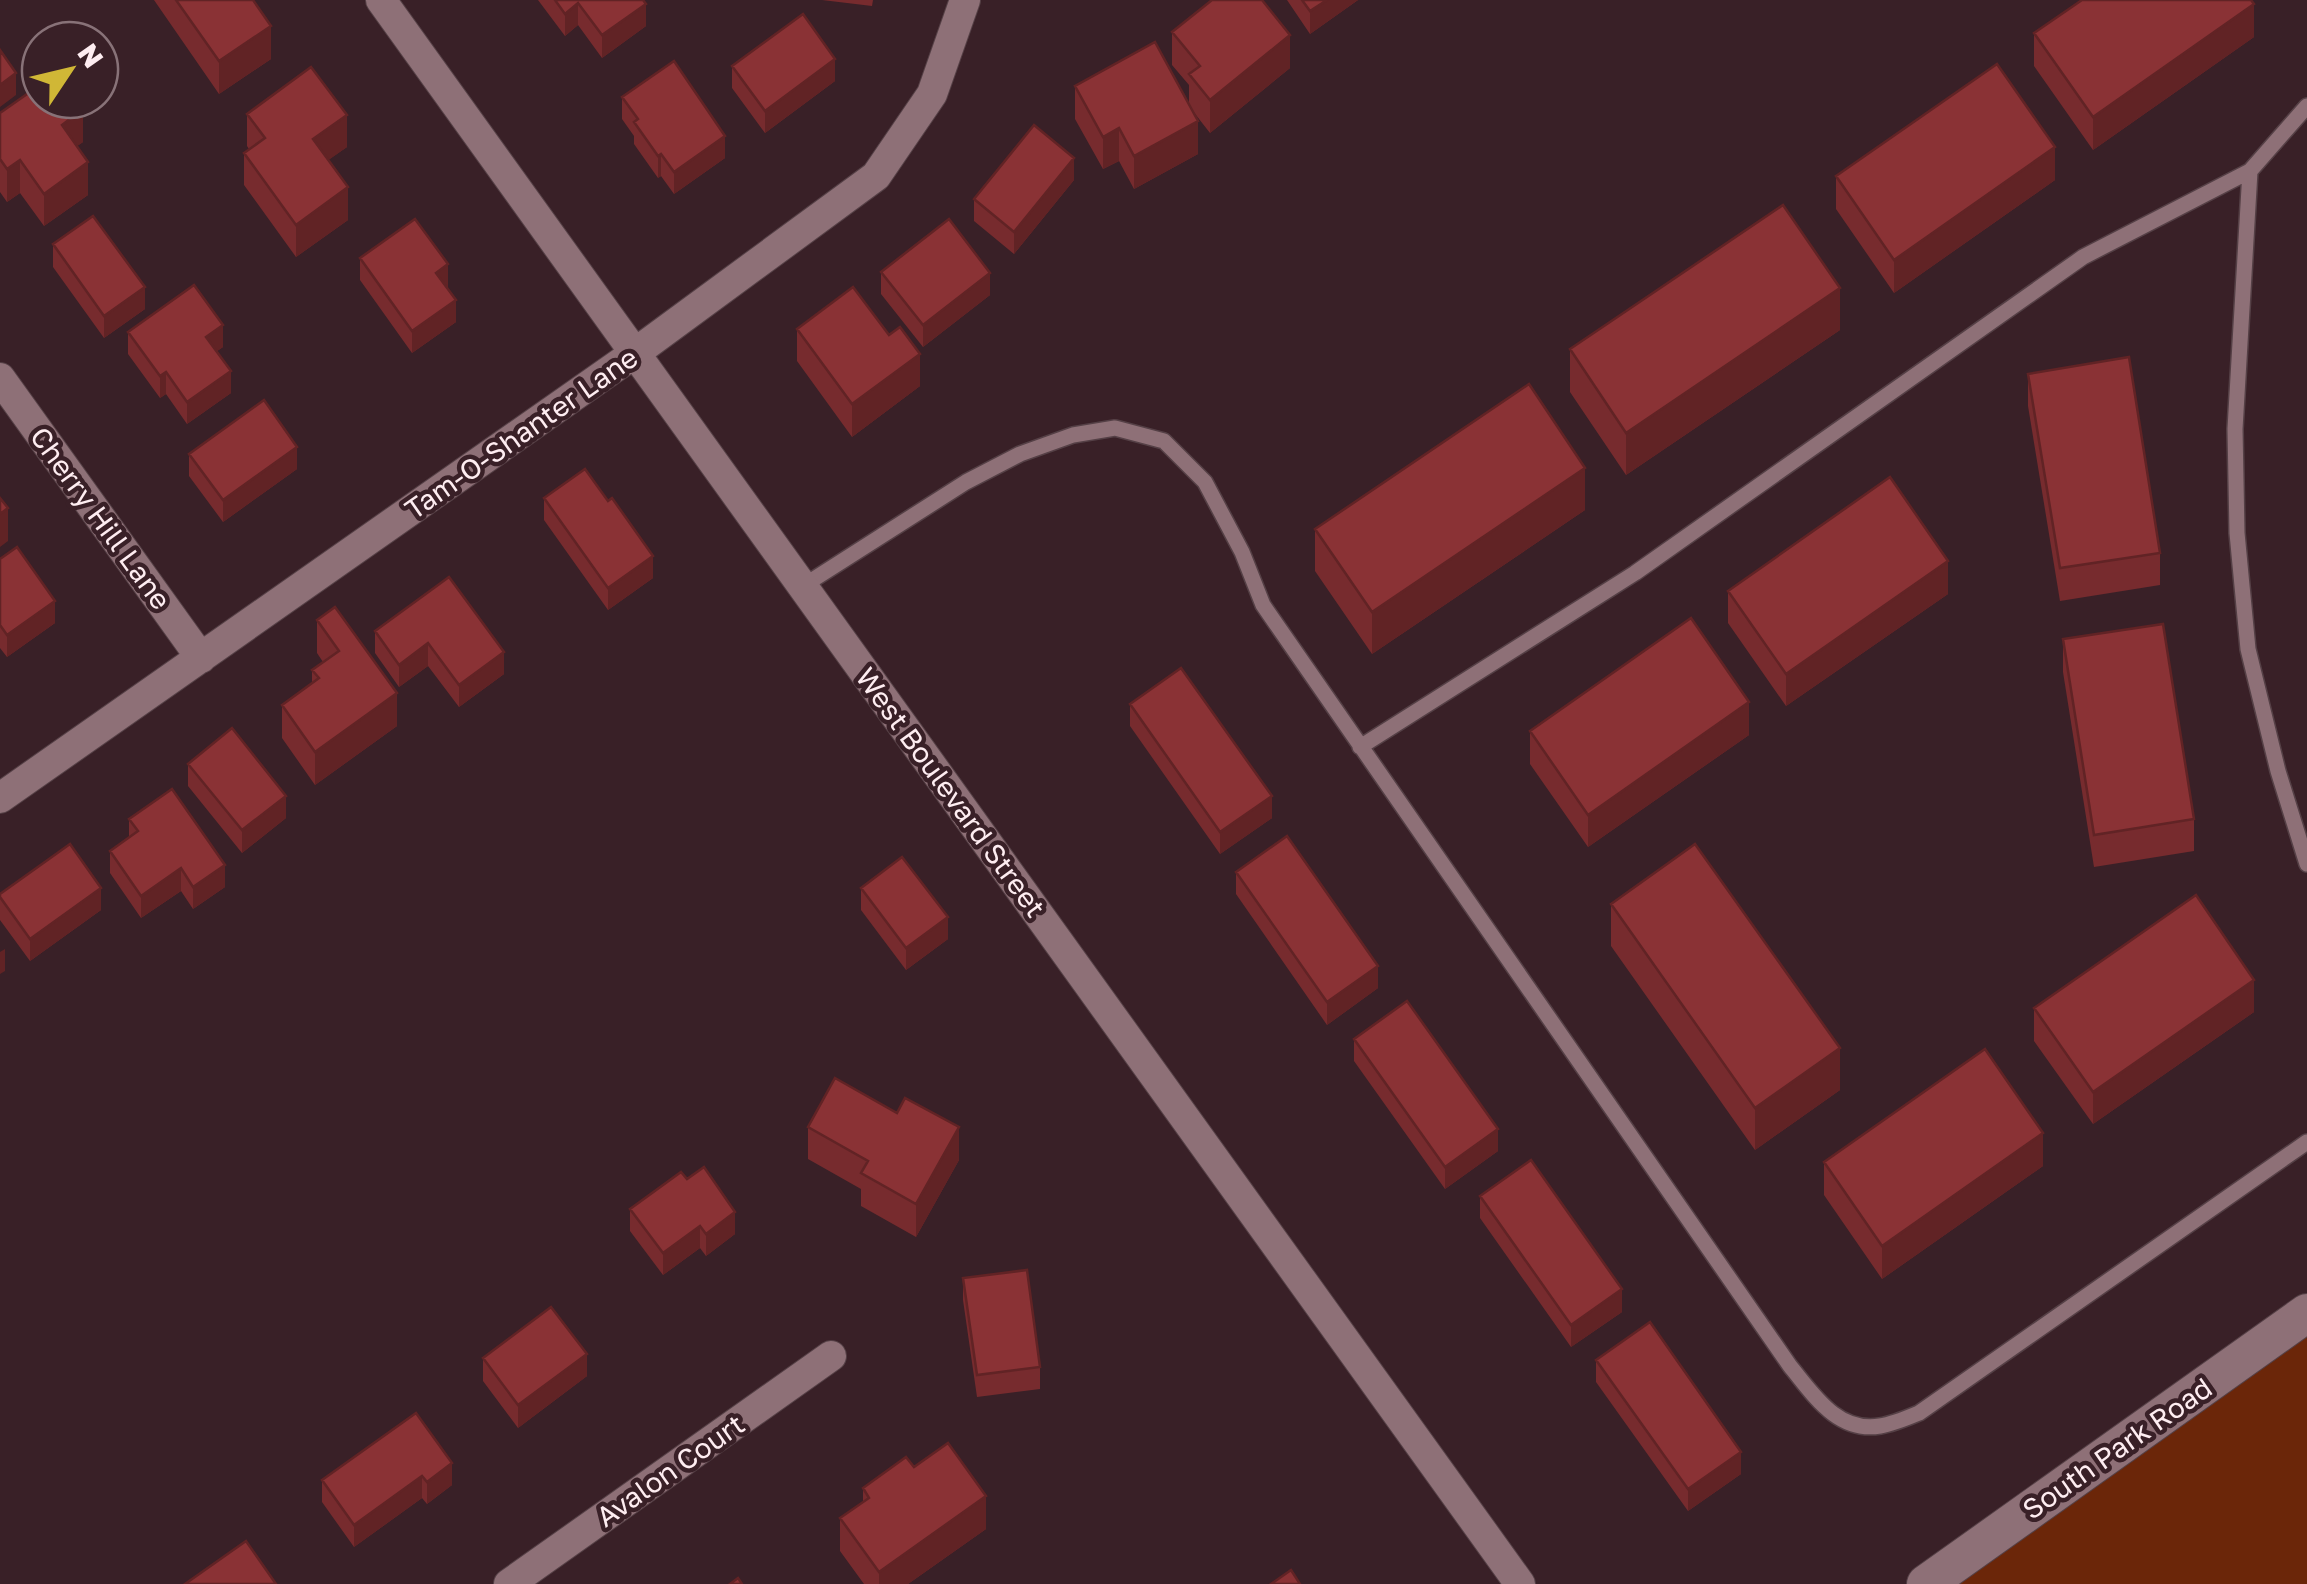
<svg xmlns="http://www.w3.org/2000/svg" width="2307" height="1584" font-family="'Golos Text',sans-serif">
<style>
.green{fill:#6b2609}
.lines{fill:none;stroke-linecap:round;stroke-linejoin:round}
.service-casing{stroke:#554046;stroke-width:18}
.minor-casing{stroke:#554046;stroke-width:32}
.tertiary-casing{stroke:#554046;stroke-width:40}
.service{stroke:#8e7077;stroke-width:15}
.minor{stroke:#8e7077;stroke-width:30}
.tertiary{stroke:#8e7077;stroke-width:38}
.wall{fill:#772b2e}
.shaded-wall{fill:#612325}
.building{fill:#8a3235;stroke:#612325;stroke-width:2.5}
.labels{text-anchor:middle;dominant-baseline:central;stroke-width:9;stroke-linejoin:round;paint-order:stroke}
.street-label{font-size:28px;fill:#feedf1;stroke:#392027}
</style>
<rect width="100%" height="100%" fill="#392027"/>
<path class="green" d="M2307,1305V1584H1913Z"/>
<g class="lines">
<defs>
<path id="service" d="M2307,106L2250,171L2235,429L2237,533L2248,649L2278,771L2307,864
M803,586L966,482L1020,454L1073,435L1115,428L1164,441L1205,482L1242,552L1263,605L1790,1366C1813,1394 1837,1433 1880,1426C1893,1424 1907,1418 1919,1413L2307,1142
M1360,747L1635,573L2083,257L2250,171"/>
<path id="minor" d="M381,0L1520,1584
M0,378L201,658
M0,798L635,353L876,176L932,94L965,0
M509,1584L831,1356"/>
<path id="tertiary" d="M1926,1584L2307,1313"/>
</defs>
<use href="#service" class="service-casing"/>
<use href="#minor" class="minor-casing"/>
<use href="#tertiary" class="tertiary-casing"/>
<use href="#service" class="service"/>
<use href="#minor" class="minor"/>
<use href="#tertiary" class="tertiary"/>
</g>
<path class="wall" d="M154,0H253L271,59L219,94Z
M538,0H643L646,26L602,58L578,25L565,36Z
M822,0H873L872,6Z
M1287,0H1358L1310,34Z
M1172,32L1290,68L1210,133L1192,110L1198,154L1134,189L1119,161L1103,169L1075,119V86L1189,105V85L1172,65Z
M2034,33L2254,37L2093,150L2034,66Z
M732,66L835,81L765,133L732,88Z
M622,97L725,158L674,194L661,176L658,178L634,144V136L622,119Z
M0,113L83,142L77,146L88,195L44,226L20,193L7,202L0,192Z
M247,114L347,147L328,160L348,220L296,257L244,185V153L249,149L247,146Z
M1836,176L2055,180L1894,293L1836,209Z
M1074,180L1014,254L974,221V199Z
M53,244L145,309L104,338L53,267Z
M360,258L448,286L447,288L456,322L412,353L360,280Z
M881,272L990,295L923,347L881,294Z
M797,329L920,386L852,437L797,361Z
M1840,330L1626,475L1570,392V349Z
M128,332L223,347L217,351L231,393L187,424L166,394L160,398L128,354Z
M2028,374L2160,553V585L2060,601L2028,406Z
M189,454L297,469L223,522L189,476Z
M544,498L653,578L608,610L544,520Z
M1585,510L1372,654L1315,571V529Z
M0,559L55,623L7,657L0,648Z
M449,577L504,674L459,707L428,666L399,687L375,653V631Z
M1728,591L1948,594L1786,706L1728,623Z
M317,620L397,726L315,785L282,738V705L312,683V670L323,662L317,653Z
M2063,639L2194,819V851L2094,867L2063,672Z
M1130,704L1272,818L1220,854L1130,726Z
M1530,731L1749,735L1588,847L1530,764Z
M188,764L286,818L242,853L188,786Z
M129,819L225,887L193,909L181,891L141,918L110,873V851L129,837Z
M1236,872L1378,988L1327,1025L1236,894Z
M861,888L948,939L906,970L861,910Z
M0,894L101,910L30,961L0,920Z
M1611,904L1840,1090L1755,1150L1611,946Z
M2034,1008L2254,1012L2093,1124L2034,1041Z
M1354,1039L1498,1151L1445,1189L1354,1061Z
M808,1127L959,1160L916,1237L861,1206V1189L808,1159Z
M1824,1162L2043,1166L1882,1279L1824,1195Z
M1480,1196L1622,1312L1571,1347L1480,1218Z
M630,1209L735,1234L706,1256L700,1248L663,1275L630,1231Z
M963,1278L1040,1367V1389L977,1397L963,1300Z
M483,1358L587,1376L518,1428L483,1381Z
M1596,1360L1741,1474L1688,1511L1596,1382Z
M416,1413L452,1485L427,1504L422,1498L354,1547L322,1502V1480Z
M914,1467L986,1529L908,1584H864L840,1551V1518L863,1503V1488Z"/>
<path class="shaded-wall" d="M1327,0H1358L1310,34V11Z
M578,3V25L565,36V14Z
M646,4V26L602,58V35Z
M2254,4V37L2093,150V117Z
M271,26V59L219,94V61Z
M1290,35V68L1210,133V100Z
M835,59V81L765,133V111Z
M16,73V95L0,107V85Z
M83,109V142L62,157V125Z
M347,115V147L313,171V139Z
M1198,121V154L1134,189V156Z
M1119,128V161L1103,169V137Z
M725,136V158L674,194V172Z
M2055,147V180L1894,293V260Z
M661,154V176L658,178V156Z
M1074,158V180L1014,254V232Z
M20,160V193L7,202V169Z
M88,162V195L44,226V194Z
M348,187V220L296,257V225Z
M448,264V286L436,296V273Z
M990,273V295L923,347V325Z
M145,287V309L104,338V316Z
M1840,288V330L1626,475V433Z
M456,300V322L412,353V331Z
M223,325V347L206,359V337Z
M920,354V386L852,437V404Z
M231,371V393L187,424V402Z
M166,372V394L160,398V376Z
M297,447V469L223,522V500Z
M1585,468V510L1372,654V612Z
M8,508V541L0,547V514Z
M653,556V578L608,610V588Z
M1948,561V594L1786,706V674Z
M55,601V623L7,657V635Z
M428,643V666L399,687V665Z
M504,652V674L459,707V685Z
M397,693V726L315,785V752Z
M1749,702V735L1588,847V815Z
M286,796V818L242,853V830Z
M1272,796V818L1220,854V832Z
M225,865V887L193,909V887Z
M181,868V891L141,918V896Z
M101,888V910L30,961V939Z
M948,917V939L906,970V948Z
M5,949V971L0,974V952Z
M1378,966V988L1327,1025V1002Z
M2254,980V1012L2093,1124V1092Z
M1840,1048V1090L1755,1150V1108Z
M959,1127V1160L916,1237V1204Z
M1498,1129V1151L1445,1189V1167Z
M2043,1133V1166L1882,1279V1246Z
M735,1212V1234L706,1256V1234Z
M700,1226V1248L663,1275V1253Z
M1622,1289V1312L1571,1347V1325Z
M587,1354V1376L518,1428V1405Z
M1741,1452V1474L1688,1511V1489Z
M452,1463V1485L427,1504V1482Z
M422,1476V1498L354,1547V1525Z
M986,1496V1529L908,1584H879V1572Z"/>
<path class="building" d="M176,0H253L271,26L219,61Z
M555,0H643L646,4L602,35L578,3L565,14Z
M1212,0H1262L1290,35L1210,100L1189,74L1200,66L1172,32Z
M1302,0H1327L1310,11Z
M2082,0H2251L2254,4L2093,117L2034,33Z
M803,14L835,59L765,111L732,66Z
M1155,42L1198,121L1134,156L1119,128L1103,137L1075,86Z
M0,50L16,73L0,85Z
M674,61L725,136L674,172L661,154L658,156L634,122L638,119L622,97Z
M1997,64L2055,147L1894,260L1836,176Z
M311,67L347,115L313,139L348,187L296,225L244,153L265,138L247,114Z
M40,85V100H77L83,109L62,125L88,162L44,194L20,160L7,169L0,159V113Z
M1034,125L1074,158L1014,232L974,199Z
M1783,205L1840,288L1626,433L1570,349Z
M93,216L145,287L104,316L53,244Z
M415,219L448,264L436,273L456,300L412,331L360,258Z
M949,219L990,273L923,325L881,272Z
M194,285L223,325L206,337L231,371L187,402L166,372L160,376L128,332Z
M853,287L889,335L900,327L920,354L852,404L797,329Z
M2129,357L2160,553L2060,568L2028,374Z
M1529,384L1585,468L1372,612L1315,529Z
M264,400L297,447L223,500L189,454Z
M585,469L608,501L612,498L653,556L608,588L544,498Z
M1890,477L1948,561L1786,674L1728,591Z
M0,498L8,508L0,514Z
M17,547L55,601L7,635L0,625V559Z
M449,577L504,652L459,685L428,643L399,665L375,631Z
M335,607L397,693L315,752L282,705L319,678L312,670L339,651L317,620Z
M1691,618L1749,702L1588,815L1530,731Z
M2163,624L2194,819L2094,835L2063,639Z
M1181,668L1272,796L1220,832L1130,704Z
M232,728L286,796L242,830L188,764Z
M172,789L225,865L193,887L181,868L141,896L110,851L138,831L129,819Z
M1287,836L1378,966L1327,1002L1236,872Z
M70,844L101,888L30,939L0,897V894Z
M1695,844L1840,1048L1755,1108L1611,904Z
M902,857L948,917L906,948L861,888Z
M2196,895L2254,980L2093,1092L2034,1008Z
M1407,1001L1498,1129L1445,1167L1354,1039Z
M1985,1049L2043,1133L1882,1246L1824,1162Z
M835,1078L897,1113L905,1098L959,1127L916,1204L861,1173L868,1161L808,1127Z
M1531,1160L1622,1289L1571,1325L1480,1196Z
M704,1167L735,1212L706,1234L700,1226L663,1253L630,1209L681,1172L687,1179Z
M1027,1270L1040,1367L977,1375L963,1278Z
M551,1307L587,1354L518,1405L483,1358Z
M1650,1322L1741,1452L1688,1489L1596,1360Z
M416,1413L452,1463L427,1482L422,1476L354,1525L322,1480Z
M948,1443L986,1496L879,1572L840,1518L869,1498L863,1488L906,1457L914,1467Z
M246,1541L276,1584H185Z
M1291,1570L1300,1584H1271Z
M738,1578L742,1584H730Z"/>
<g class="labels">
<g class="street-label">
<text transform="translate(521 433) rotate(-35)">Tam-O-Shanter Lane</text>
<text transform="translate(101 518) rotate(54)">Cherry Hill Lane</text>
<text transform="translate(951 792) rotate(54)">West Boulevard Street</text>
<text transform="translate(2117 1448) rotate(-35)">South Park Road</text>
<text transform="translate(670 1470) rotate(-35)">Avalon Court</text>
</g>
</g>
<g transform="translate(70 70) rotate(55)"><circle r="48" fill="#392027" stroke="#887278" stroke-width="2.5"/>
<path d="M0-8L18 38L0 25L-18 38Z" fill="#d0b736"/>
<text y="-15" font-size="28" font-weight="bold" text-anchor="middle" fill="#feedf1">N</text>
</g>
</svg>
